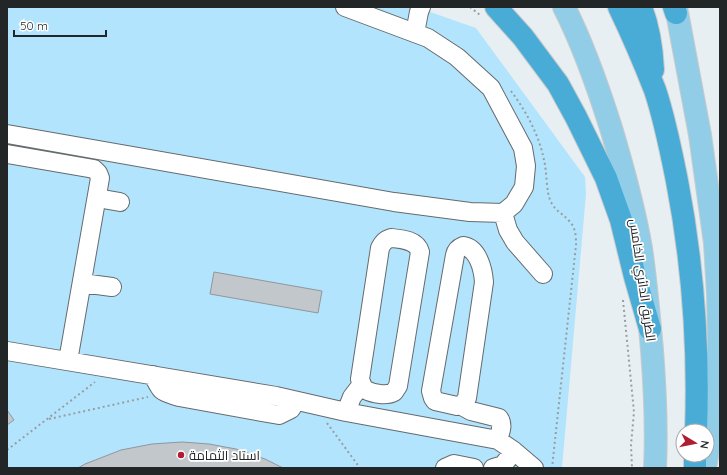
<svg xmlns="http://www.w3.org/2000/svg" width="727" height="475" font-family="Quicksand,Cairo,sans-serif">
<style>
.green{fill:#b2e4fd}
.building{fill:#c1c7cb;stroke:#91979b}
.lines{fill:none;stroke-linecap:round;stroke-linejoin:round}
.minor-casing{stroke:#656b6e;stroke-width:20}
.major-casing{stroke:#cacbcb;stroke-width:24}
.highway-casing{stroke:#cacbcb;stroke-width:24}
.path{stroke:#989ea0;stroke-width:2;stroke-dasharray:2 3;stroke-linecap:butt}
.minor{stroke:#fff;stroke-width:18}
.major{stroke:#92cde7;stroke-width:22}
.highway{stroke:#49acd7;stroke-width:22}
.poi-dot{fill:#b01c32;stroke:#fff;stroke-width:1.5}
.labels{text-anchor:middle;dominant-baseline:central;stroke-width:3.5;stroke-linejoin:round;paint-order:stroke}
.street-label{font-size:13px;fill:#232627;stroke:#fff}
.poi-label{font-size:13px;fill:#232627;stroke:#fff;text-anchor:start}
</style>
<rect width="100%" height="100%" fill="#e8eff2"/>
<path class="green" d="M7,7H416L476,28L585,177L586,194L562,468H7Z"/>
<path class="building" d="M214,272L322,291L318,313L210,294Z
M7,410L14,420L7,425Z
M182,442L209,444L236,449L265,459L283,468H78L85,464L121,450L152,444Z"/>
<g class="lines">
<defs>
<path id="minor" d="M415,33L419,12L421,7
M7,134L394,202L470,212L503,213L514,204L524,187L526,166L523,148L491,88L457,57L428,38L345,7
M7,154L94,169L98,173L100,178L68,361
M97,198L120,202
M503,213L508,230L515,242L543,274
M391,238C402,239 417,240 420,252L398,386L394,392C387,396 373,394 366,390C362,387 361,383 360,379L380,248C383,242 385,240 391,238Z
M463,246C478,248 483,269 484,282L467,398L463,404L457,406L435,401L433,398L431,391L455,255C456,250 458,248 463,246Z
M82,283L112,287
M7,351L276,396L346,412L498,440L514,451L534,468
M153,375C162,393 160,391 179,397L279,415L291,409L296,401
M460,405L471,411L499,418C504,425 500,433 498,440
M346,412L352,397L362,384
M445,468L454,464L474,468
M493,468L503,465L514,451"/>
<path id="major" d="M564,7C584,46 598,87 611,128C623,168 634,208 641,248C646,282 649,316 652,350C655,389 657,429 655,468
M676,7L700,135L715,243L718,294L719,339L715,410L705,468"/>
<path id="highway" d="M496,7L523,37L558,84L576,117L606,178L621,220L635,277L650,329
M619,7C632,34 644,62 655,90C665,120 671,151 677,181C693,264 699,347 696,431
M641,7C649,28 652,48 653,70
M674,7L676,13
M695,468V455"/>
</defs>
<use href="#minor" class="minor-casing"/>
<use href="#major" class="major-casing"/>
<use href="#highway" class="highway-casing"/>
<path class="path" d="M470,7L480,15
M511,91C526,111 539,135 544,160C547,171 546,193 551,202C556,212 564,214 570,222C576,228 576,238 576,245L552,468
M623,300L634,412L631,445L632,468
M49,419L148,397
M327,423L360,468
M7,450L95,382"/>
<use href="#minor" class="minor"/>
<use href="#major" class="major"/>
<use href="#highway" class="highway"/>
</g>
<circle class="poi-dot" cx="181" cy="455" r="4"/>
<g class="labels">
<g class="street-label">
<text transform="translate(643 280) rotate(82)">الطريق الدائري الخامس</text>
</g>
<g class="poi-label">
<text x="189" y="455">استاد الثمامة</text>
</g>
</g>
<rect width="727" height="475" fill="none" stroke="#232627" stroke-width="16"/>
<g transform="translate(695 443) rotate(100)"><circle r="19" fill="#ffffff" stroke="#a7a8a9"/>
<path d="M0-3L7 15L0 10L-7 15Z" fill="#b01c32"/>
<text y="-6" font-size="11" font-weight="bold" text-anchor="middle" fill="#232627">N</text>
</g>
<path d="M14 30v6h92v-6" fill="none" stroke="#232627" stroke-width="2"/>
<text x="20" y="30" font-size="12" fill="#232627" stroke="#ffffff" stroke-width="3" paint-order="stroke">50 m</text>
</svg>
